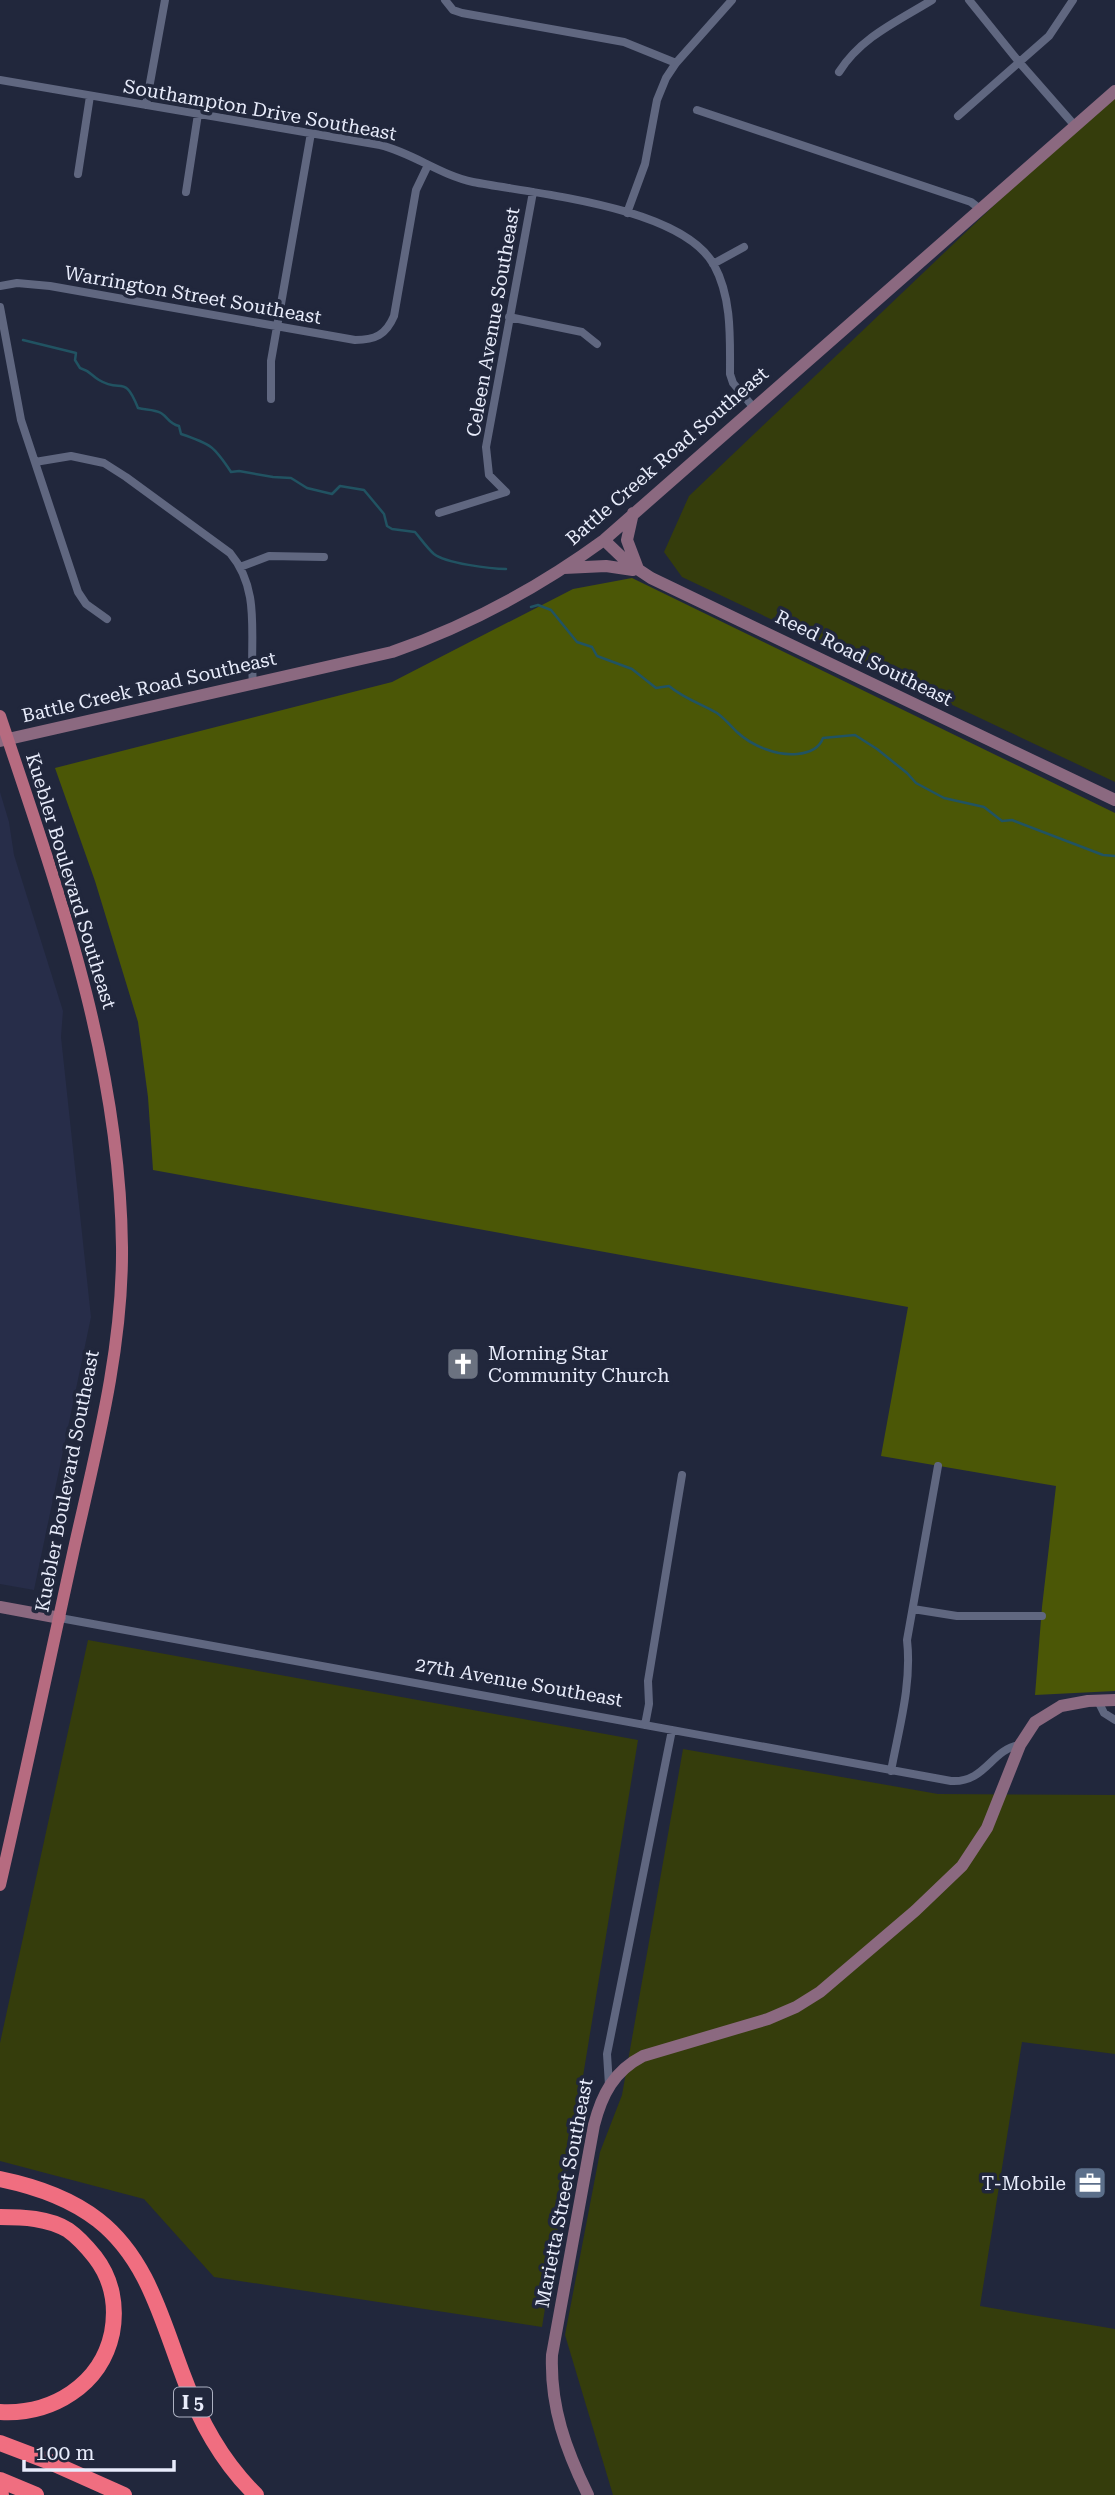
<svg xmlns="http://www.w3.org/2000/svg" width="1115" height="2495" font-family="'Roboto Serif',serif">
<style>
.built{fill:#272d49}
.green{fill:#353d0c}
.forest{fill:#4b5706}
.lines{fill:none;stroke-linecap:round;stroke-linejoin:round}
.stream{stroke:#215362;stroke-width:2.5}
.street{stroke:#606780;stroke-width:8}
.secondary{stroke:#8b6980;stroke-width:12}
.primary{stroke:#b66b80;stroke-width:12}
.highway{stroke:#f06e80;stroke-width:16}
.labels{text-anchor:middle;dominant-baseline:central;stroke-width:7;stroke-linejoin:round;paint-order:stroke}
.shield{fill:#21273c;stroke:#acb1c2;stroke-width:2}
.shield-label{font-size:18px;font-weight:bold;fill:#e8ecfb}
.street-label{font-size:19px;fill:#e8ecfb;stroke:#21273c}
.poi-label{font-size:19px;fill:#e8ecfb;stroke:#21273c;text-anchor:start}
</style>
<rect width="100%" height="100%" fill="#21273c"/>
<path class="built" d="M0,792L9,822L14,855L63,1011L61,1037L91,1317L34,1590L0,1584Z"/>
<path class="green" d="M1115,90V782L682,577L664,552L689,496Z
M88,1640L638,1740L542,2327L214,2277L144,2199L0,2161V2043Z
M683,1749L938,1794L1115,1795V2054L1022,2042L980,2306L1115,2329V2495H613L565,2335L600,2152L622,2095Z"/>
<path class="forest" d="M632,578L1115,813V1691L1035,1695L1042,1607L1056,1486L881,1456L908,1307L153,1170L148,1097L138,1022L95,881L55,768L392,682L573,589Z"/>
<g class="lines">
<path class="stream" d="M23,340L76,353L75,360L80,368C90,371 91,375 99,380C122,394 124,373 138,408C146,410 154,409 161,413C169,418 168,423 179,426L181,434C211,444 214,446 231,472L239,471L273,477L291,478L307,488L332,494L340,486L364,490L384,514L387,526L392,529L415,532C421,539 427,548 434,554C445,563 491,569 506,569
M531,607L538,605L551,610L577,642L592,647L597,656L632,669L656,688L669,686C683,698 701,704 717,713C725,719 730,725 737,732C752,746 777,756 797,754C809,753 819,749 823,738L855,735L877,749L907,773L916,783L944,798L984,807L1002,821L1012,820L1103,855L1115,856"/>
<path class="street" d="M445,0L453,10L462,13L624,42L676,63
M969,0L1019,62L1076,127
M839,72C861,37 898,21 932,0
M0,80L380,145C413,153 440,175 473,182C535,194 681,206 714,265C732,298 730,338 730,374L733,383L754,408
M146,105L165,0
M697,110L971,202L980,209
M958,116L1049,36L1073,0
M78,174L90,96
M186,192L198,114
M627,213L645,164L657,100L666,78L676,63L732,0
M713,264L744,247
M0,286L17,283L50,286L355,340C375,340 386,335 394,316L416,190L428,165
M0,307L21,420L78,592L86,604L107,619
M509,317L582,332L597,344
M271,399V361L311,133
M35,462L71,456L104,463L126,477L230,553C262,591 249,638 253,684
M506,492L489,475L486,447L533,192
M439,513L506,492
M240,567L269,556L324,557
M913,1609L957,1616H1042
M60,1618L951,1781C986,1783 991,1749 1020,1745
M1098,1701L1104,1713L1115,1720
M645,1725L649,1704L648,1681L682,1475
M891,1771C899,1728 912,1684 907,1640L938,1466
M609,2085L607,2054L672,1730"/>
<path class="secondary" d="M633,513L627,540L638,569
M604,540L627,562L651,578L1115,800
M564,568L606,566L633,570
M0,741L392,652C467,626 541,586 604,540L1115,91
M0,1607L60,1618
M588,2495C566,2450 550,2407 552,2355L594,2125C602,2094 614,2071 643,2056L768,2019L796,2007L820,1992L915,1911L962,1866L987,1828L1020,1745L1035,1722L1061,1706L1088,1701L1115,1700"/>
<path class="primary" d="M0,716C58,889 120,1062 122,1247C123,1347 97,1447 75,1544C50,1658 26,1772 0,1885"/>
<path class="highway" d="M0,2179C34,2186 70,2198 98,2220C148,2259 162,2321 184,2378C200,2422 222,2462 256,2495
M0,2217C23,2217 48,2218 68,2230C78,2237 87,2247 95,2257C112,2279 117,2306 112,2333C101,2385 52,2415 0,2412
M0,2443L50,2462L124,2495
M0,2480L36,2495
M0,2495H1"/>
</g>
<defs>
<symbol id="church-square" viewBox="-11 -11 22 22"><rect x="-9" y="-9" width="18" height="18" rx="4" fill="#6b7280" stroke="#21273c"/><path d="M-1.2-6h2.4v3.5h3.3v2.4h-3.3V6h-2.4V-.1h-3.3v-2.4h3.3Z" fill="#fff"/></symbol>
<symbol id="office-square" viewBox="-11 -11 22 22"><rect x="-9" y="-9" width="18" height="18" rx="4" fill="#5c6f8a" stroke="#21273c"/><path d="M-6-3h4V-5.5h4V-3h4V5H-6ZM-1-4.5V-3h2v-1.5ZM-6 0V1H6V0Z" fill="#fff"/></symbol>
</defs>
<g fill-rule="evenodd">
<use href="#church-square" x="444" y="1345" width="38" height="38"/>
<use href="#office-square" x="1071" y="2164" width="38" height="38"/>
</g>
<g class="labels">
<rect class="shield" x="174" y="2387.5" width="38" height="29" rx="5"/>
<g class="shield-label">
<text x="193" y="2402">I 5</text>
</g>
<g class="street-label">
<text transform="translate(260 110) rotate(10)">Southampton Drive Southeast</text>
<text transform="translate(193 295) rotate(10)">Warrington Street Southeast</text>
<text transform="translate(493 322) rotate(-80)">Celeen Avenue Southeast</text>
<text transform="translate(667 456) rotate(-41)">Battle Creek Road Southeast</text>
<text transform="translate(864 658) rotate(26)">Reed Road Southeast</text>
<text transform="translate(149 687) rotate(-13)">Battle Creek Road Southeast</text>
<text transform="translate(71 881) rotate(73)">Kuebler Boulevard Southeast</text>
<text transform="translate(67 1481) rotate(-79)">Kuebler Boulevard Southeast</text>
<text transform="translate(519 1682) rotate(10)">27th Avenue Southeast</text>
<text transform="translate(564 2193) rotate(-79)">Marietta Street Southeast</text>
</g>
<g class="poi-label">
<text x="488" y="1353">Morning Star<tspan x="488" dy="22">Community Church</tspan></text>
<text x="1066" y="2183" text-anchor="end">T-Mobile</text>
</g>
</g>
<path d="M24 2460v10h150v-10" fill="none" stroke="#e8ecfb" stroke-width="3.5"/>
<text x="35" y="2460" font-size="21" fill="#e8ecfb" stroke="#21273c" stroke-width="5" paint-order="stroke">100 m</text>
</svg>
